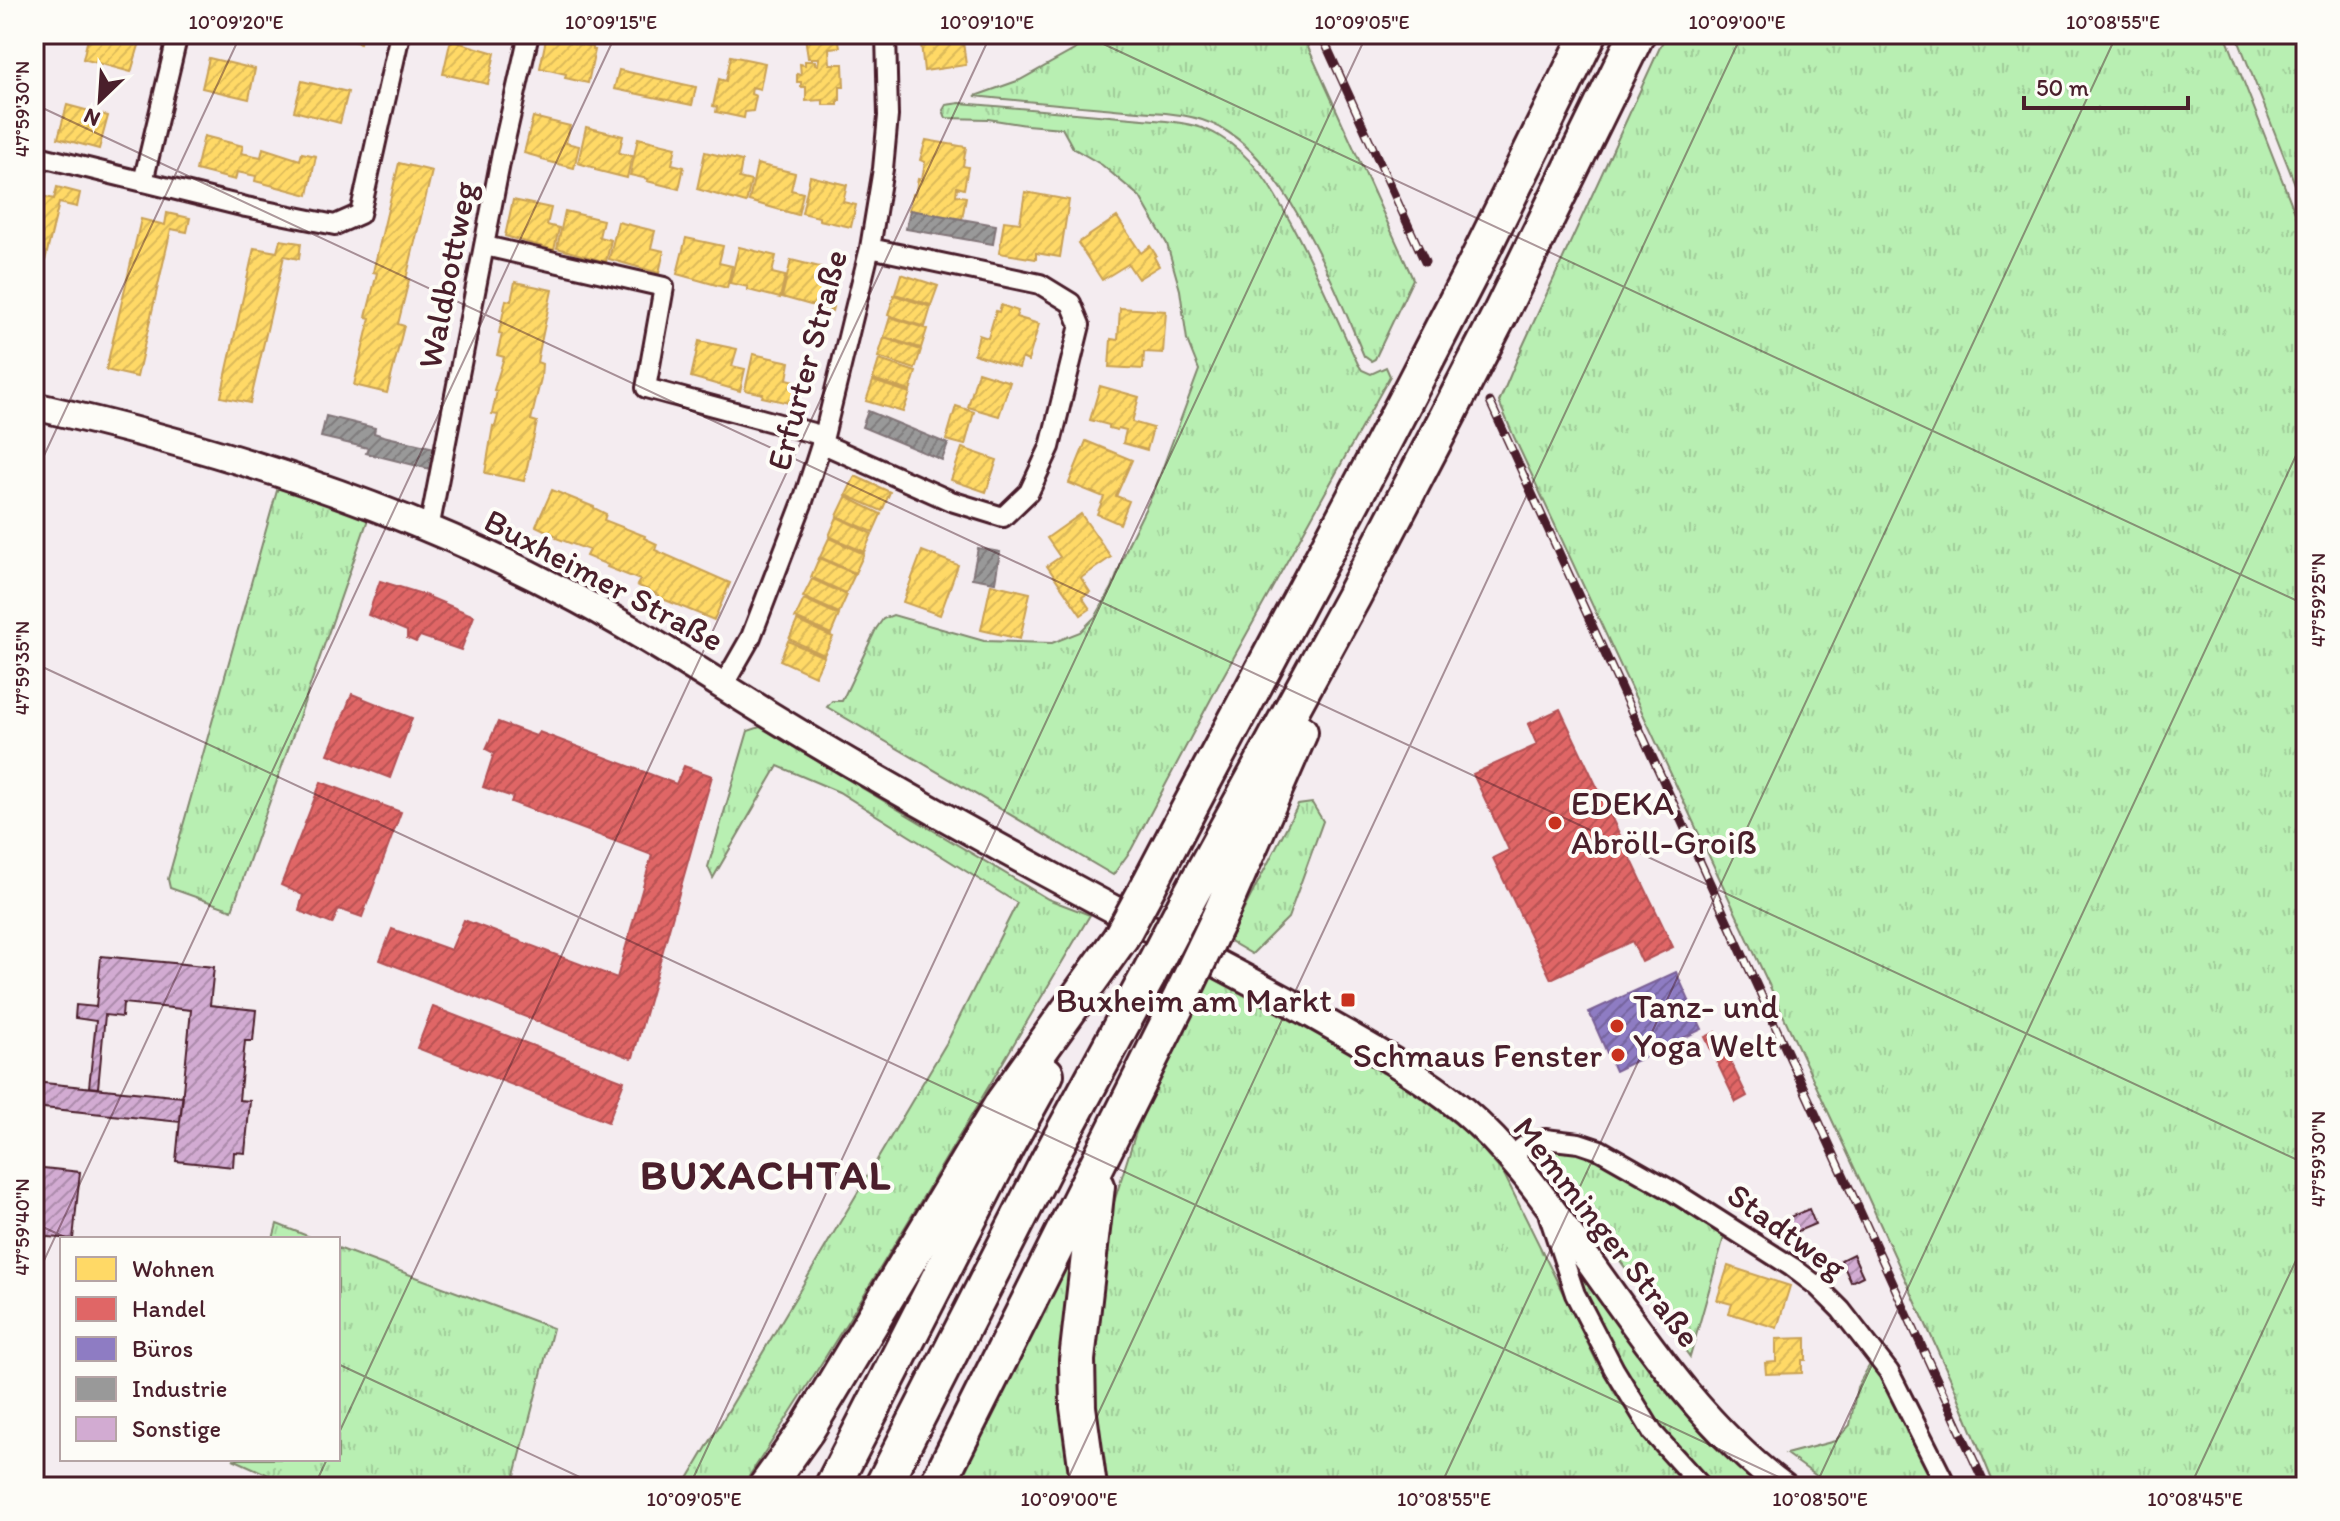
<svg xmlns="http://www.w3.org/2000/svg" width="2340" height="1521" font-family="Itim,sans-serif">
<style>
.grass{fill:url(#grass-tufts);stroke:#81876e;stroke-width:2}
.homes{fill:url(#homes-hatch);stroke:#c9a154;stroke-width:2}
.shops{fill:url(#shops-hatch);stroke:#b35154;stroke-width:2}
.offices{fill:url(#offices-hatch);stroke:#7a6095;stroke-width:2}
.industry{fill:url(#industry-hatch);stroke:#817478;stroke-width:2}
.building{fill:url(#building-hatch);stroke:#4a1f2b;stroke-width:2}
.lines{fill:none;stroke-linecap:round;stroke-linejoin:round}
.street-casing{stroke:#4a1f2b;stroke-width:24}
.secondary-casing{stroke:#4a1f2b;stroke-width:32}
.highway-casing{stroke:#4a1f2b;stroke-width:40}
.street{stroke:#fdfcf7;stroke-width:18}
.secondary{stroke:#fdfcf7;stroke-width:26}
.highway{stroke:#fdfcf7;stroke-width:34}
.rail-casing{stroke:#4a1f2b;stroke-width:9}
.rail{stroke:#fdfcf7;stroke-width:6;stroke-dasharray:18;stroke-linecap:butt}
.highway-bridge-casing{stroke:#4a1f2b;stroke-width:40;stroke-linecap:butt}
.highway-bridge{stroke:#fdfcf7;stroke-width:34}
.ticks{fill:none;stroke:#4a1f2b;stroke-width:2;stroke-opacity:0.45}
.poi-dot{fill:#c8321e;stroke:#fdfcf7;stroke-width:3}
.labels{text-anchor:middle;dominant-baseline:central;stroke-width:8;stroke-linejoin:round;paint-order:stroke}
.street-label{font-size:34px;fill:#4a1f2b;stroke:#fdfcf7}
.poi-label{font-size:34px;fill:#4a1f2b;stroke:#fdfcf7;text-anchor:start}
.district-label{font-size:42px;font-weight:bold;letter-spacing:2px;fill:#4a1f2b;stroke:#fdfcf7}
.neatline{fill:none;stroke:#4a1f2b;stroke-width:3}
.ticks-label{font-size:20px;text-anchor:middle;fill:#4a1f2b}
</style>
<defs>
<pattern id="grass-tufts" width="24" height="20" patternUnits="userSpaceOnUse" patternTransform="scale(2)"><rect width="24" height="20" fill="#b8efb2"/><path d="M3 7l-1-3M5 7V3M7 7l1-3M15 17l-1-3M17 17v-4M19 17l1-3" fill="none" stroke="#a0cc99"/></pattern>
<pattern id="homes-hatch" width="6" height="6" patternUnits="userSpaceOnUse" patternTransform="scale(2)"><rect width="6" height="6" fill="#ffd966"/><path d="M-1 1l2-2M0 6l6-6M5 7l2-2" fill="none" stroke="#dcba59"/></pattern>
<pattern id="shops-hatch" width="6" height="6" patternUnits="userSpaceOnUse" patternTransform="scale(2)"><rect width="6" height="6" fill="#e06666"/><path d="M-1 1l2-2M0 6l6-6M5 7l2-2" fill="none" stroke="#b85354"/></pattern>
<pattern id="offices-hatch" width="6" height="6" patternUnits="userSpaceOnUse" patternTransform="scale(2)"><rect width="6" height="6" fill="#8e7cc3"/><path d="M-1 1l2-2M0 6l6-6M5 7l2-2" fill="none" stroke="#76659f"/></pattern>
<pattern id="industry-hatch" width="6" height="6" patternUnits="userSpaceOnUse" patternTransform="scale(2)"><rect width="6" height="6" fill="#999"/><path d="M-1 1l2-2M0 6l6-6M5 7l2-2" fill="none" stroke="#7f7c7d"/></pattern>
<pattern id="building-hatch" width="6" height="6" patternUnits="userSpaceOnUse" patternTransform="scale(2)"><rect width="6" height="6" fill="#d2abd2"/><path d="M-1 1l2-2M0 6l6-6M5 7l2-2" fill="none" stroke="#ac8bab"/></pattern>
</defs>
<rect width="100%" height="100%" fill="#f4ecf0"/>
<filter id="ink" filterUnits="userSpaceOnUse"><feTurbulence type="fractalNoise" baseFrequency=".0125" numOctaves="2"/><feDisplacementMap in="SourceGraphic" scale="16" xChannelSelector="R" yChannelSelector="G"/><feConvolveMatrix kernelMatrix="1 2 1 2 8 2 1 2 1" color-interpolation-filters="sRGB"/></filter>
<g filter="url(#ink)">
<path class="grass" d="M1103,34H1302L1413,279L1375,359L1371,361L1364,356C1336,290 1287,163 1221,128C1189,110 1150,113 1114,109C1068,105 1021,101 975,96L1020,80Z
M1666,34H2225L2306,241V1487H1995L1953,1384L1866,1193L1514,437L1499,402L1520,352Z
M2236,34H2306V212Z
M960,103L1166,121C1185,123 1203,126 1219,136C1255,157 1273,190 1292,225C1317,271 1336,318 1358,364L1362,370L1371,374L1386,367L1390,376L1220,682L1131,850L1113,875L827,707L832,701H842L876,629L883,619L893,615L984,641L1052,643L1080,632L1096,616L1112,588L1129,542L1154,491L1199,370L1187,340L1180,290L1167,244L1140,197L1102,165L1073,148L1062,128L1026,125L988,119L946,118L943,110L946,105Z
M278,487L368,519L232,910L170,888L168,879Z
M760,727L1048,899L1090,915C976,1107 865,1301 742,1487H683L947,1042L1017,903L839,792L778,766L713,878L708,867L748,731Z
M1312,803L1323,821L1288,918L1252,954L1228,940L1298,805Z
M1205,974L1370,1063L1434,1107L1471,1136L1504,1174L1597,1362L1617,1396L1649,1441L1689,1487H1103L1091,1380L1109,1218L1135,1135L1160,1071Z
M1552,1148H1569L1589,1155L1655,1193L1724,1237L1690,1357L1571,1193L1559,1172Z
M277,1224L315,1239H273Z
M1073,1241L1076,1487H948Z
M338,1248L553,1328L512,1487H295L233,1459H338Z
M1567,1252L1672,1399L1714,1446L1760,1487H1714C1695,1466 1674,1445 1657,1421C1620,1369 1593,1311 1567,1252Z
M1872,1361L1910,1429L1936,1487H1832L1786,1454L1835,1441L1850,1425L1857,1387Z"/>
<path class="homes" d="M89,34H109L140,42L131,72L83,59Z
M328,34H362L360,43Z
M547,34L576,37L574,43L593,47V50H595L588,83L565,78L566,74L540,68Z
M616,34H635L633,44L614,40Z
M799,34H838L840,47L829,48L830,64H843L844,87H840V100H838V105H823V100L806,101V87H801V82H797V74L801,75L800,64L805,65V61H815V64L818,65L819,58H808L805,36L799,37Z
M920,34H962L966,65L924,71Z
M453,41L495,53L488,84L443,74L450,43Z
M731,56L765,63L760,89L752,87L751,94L756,96L753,111L745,112L744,118L716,112L717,107L713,106L719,79L726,81Z
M209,58L255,69L249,99L202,88Z
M619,70L696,87L692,105L614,89Z
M302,81L348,92L340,123L294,111Z
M67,105L108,116L99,149L58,138Z
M533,117L570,126L566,143L579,146L574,168L542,160V158L524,153Z
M586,127L623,136L619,153L632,156L627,178L595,170V168L578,163Z
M204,136L243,146L241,153L261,157L263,148L300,160L302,153L316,156L308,195L255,181L256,176L237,172L235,180L196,170Z
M638,138L676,147L672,164L684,167L679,189L647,181L648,179L630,175Z
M926,140L966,147L963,166L968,167L964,189L957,187L956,195L966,197L962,219L909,210L912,194L915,195L918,179L922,180L925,162L920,160Z
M705,152L742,161L739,178L751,181L746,203L697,189Z
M399,163L432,171L406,279L409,280L398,324L404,326L387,393L354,385L370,318L366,317L377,273L373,272Z
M757,164L795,173L791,190L803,193L798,215L749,201Z
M810,176L847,185L843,202L856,205L851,227L819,220V217L802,213Z
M57,187L80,193L77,207L59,203L34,306V194L54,199Z
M1025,192L1069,200L1060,257L1036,253V259L999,253L1004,221L1020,223Z
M513,200L551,208L547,225L559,228L554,250L505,236Z
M565,211L603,220L599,237L611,240L606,262L557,248Z
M167,213L190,218L187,232L171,229L137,377L106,370L141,219L165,225Z
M1117,217L1141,253L1150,246L1156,255L1154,257L1159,266L1138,279L1128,264L1102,280L1078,243Z
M618,222L655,231L651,248L664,251L659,273L609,259Z
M686,238L723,246L719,263L732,266L727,288L677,274Z
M280,240L301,243L299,259L284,256L250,403L221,397L254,248L277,252Z
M739,247L776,256L772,273L785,276L780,298L748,290V287L730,283Z
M791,260L828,269L824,286L837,289L832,311L782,297Z
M901,274L938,286L931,305L895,294Z
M515,282L552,290L537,362L542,364L541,378L531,420L537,422L524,481L485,473L493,426L495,427L498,415L492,414L497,391L494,390L504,357L497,355L502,334L499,333L506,300L511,301Z
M894,295L931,307L925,327L888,315Z
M1001,305L1018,311L1016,317L1039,324L1028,361L1022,358L1019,368L974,354L979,335L988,338L996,311L999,312Z
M1120,308L1166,311L1163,353L1144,352L1143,369L1109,367L1111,339L1118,340Z
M890,317L927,329L921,348L884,337Z
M884,338L921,350L915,369L878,357Z
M699,341L737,349L732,366L745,369L740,391L691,377Z
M753,354L790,362L787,379L799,382L794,404L762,397L763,394L745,390Z
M879,360L916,372L910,391L873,379Z
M978,372L1010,382L999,416L968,407Z
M873,381L910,393L903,412L866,401Z
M1100,386L1139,397L1132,422L1153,428L1147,450L1123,443L1126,430L1118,428L1117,430L1109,428V425L1090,420Z
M956,406L974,412L965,445L946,440Z
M1086,441L1132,460L1116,496L1129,501L1120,524L1097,514L1104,497L1069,483Z
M962,448L997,460L986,492L951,480Z
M855,476L890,492L882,511L846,495Z
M552,490L594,507V508L606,514L604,520L645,536L644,538L657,544L655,550L730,583L714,620L658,597V595L637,585L640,580L607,567L608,565L586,556L589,550L556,538L557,536L536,526Z
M846,497L881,514L873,532L837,516Z
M1081,514L1111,557L1081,578L1090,592L1082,597L1090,609L1081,615L1047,566L1060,557L1047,538Z
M837,517L872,534L864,552L829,536Z
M829,538L864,554L855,573L820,557Z
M922,551L958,565L940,615L903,602Z
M819,558L855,574L846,593L811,577Z
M812,579L847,595L839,613L803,597Z
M991,584L1030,593L1020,639L981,630Z
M804,599L839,615L831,634L795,618Z
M797,621L833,637L824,655L789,639Z
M788,641L824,657L815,676L780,660Z
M1728,1266L1790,1286L1777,1328L1729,1313L1732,1304L1717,1300Z
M1806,1338V1360H1802V1373L1766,1374L1765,1363L1776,1362V1339Z"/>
<path class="shops" d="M380,581L422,594L474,616L461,650L420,636L416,642L407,638V631L368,615Z
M352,694L412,718L390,778L328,754Z
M1560,709L1673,947L1642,962L1632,941L1551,979L1493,858L1509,850L1473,774L1537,745L1528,724Z
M498,722L536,736L539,732L676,784L684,766L712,776L633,1057L631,1058L380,960L392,929L451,950L464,920L617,978L652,855L511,802L513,797L483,787L494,753L486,749Z
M321,782L401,812L362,917L339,909L332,924L299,911L303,895L281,885Z
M433,1007L624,1081L608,1122L417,1048Z
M1716,1032L1747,1096L1736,1102L1705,1037Z"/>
<path class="offices" d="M1676,972L1702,1029L1615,1071L1589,1012Z"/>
<path class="industry" d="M910,210L996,225L993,244L906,229Z
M868,411L948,444L942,460L862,427Z
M326,416L375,428L374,433L383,436L439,449L434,470L366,453L368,448L321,437Z
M978,548L1000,552L995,582L972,578Z"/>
<path class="building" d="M101,956L214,967L210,1005L256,1010L253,1041H245L239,1100L250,1101L245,1153L234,1152L233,1167L176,1161L191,1010L123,1003L122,1017L105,1015L98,1088L89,1087L96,1021L75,1018L76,1005L96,1007Z
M34,1082L183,1097L180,1122L34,1107Z
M34,1167L80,1172L73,1239L34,1236Z
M1809,1209L1815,1224L1779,1239L1773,1224Z
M1853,1254L1863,1276L1851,1282L1841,1260Z"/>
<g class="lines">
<defs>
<path id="street" d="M34,155L246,207L335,225L360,214L400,34
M143,182L178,34
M485,246L664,287L646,388L824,436
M821,443L951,501L1003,517L1029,492L1050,447L1080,325L1071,303L1040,284L870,248
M429,529L502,153L529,34
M723,686L751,637L802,504L824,436L851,325L870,248L883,169L888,116L886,34
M1510,1157L1524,1146L1545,1139L1579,1143L1600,1150L1674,1192L1792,1267L1817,1286L1841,1310L1889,1372L1947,1487
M1549,1216L1575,1294L1614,1369L1653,1433L1702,1487"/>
<path id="secondary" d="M34,406C216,448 394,503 560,590C632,627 700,672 768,714C864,773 963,828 1061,881C1145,927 1230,969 1313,1015C1364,1044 1418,1073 1464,1111C1507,1148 1541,1194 1573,1239C1637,1327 1696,1422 1784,1487"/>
<path id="highway" d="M1474,267L1589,34
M1500,314L1637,34
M1149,885C1240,710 1335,538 1425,362
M1185,905L1353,597L1450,411
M1217,922L1300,732
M766,1487L806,1431L1004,1101L1121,937
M832,1487L1008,1143L1046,1074
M882,1487L1047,1163L1148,976
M936,1487L1183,993
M1089,1487L1078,1407L1077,1360L1097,1186"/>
</defs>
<use href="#street" class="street-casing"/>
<use href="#secondary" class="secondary-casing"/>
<use href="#highway" class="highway-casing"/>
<use href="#street" class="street"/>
<use href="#secondary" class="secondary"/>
<use href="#highway" class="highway"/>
<defs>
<path id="rail" d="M1321,34L1425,262
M1490,402L1986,1487"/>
</defs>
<use href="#rail" class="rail-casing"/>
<use href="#rail" class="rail"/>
<defs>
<path id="highway-bridge" d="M1425,362L1474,267
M1450,411L1500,314
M1121,937L1149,885
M1148,976L1185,905
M1183,993L1217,922"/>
</defs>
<use href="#highway-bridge" class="highway-bridge-casing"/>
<use href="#highway-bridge" class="highway-bridge"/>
</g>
</g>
<path class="ticks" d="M1082,34L2306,605M2282,34L2306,45M34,104L2306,1164M34,477L241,34M34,663L1800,1487M34,1223L69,1239M34,1282L616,34M338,1364L601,1487M338,1435L991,34M314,1487L327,1459M689,1487L1367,34M1064,1487L1742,34M1440,1487L2117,34M1815,1487L2306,434M2190,1487L2306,1239"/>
<g class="poi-dot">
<circle cx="1555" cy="823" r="8"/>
<rect x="1340" y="992" width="16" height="16" rx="4"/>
<circle cx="1617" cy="1026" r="8"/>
<circle cx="1618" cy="1055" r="8"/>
</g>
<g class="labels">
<g class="street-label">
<text transform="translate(447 275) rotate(-79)">Waldbottweg</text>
<text transform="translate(807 360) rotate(-75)">Erfurter Straße</text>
<text transform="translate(604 580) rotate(28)">Buxheimer Straße</text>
<text transform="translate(1787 1231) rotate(36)">Stadtweg</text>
<text transform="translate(1607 1232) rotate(52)">Memminger Straße</text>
</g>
<g class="poi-label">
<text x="1571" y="803">EDEKA<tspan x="1571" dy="39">Abröll-Groiß</tspan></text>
<text x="1332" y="1000" text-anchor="end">Buxheim am Markt</text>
<text x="1633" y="1006">Tanz- und<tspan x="1633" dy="39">Yoga Welt</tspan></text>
<text x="1602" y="1055" text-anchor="end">Schmaus Fenster</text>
</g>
<g class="district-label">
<text x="766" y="1174">BUXACHTAL</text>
</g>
</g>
<rect width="2340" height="1521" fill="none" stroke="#fdfcf7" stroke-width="88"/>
<rect x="60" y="1237" width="280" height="224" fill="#fdfcf7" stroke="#b5a4a5" stroke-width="2"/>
<rect x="76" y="1257" width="40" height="24" fill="#ffd966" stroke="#b5a4a5" stroke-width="2"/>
<text x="132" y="1277" font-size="24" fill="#4a1f2b">Wohnen</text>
<rect x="76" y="1297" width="40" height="24" fill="#e06666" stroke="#b5a4a5" stroke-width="2"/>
<text x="132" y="1317" font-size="24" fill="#4a1f2b">Handel</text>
<rect x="76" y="1337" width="40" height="24" fill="#8e7cc3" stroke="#b5a4a5" stroke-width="2"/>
<text x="132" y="1357" font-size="24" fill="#4a1f2b">Büros</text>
<rect x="76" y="1377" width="40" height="24" fill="#999999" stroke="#b5a4a5" stroke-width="2"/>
<text x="132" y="1397" font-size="24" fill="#4a1f2b">Industrie</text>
<rect x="76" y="1417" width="40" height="24" fill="#d2abd2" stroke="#b5a4a5" stroke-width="2"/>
<text x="132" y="1437" font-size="24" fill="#4a1f2b">Sonstige</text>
<g transform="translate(100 100) rotate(205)" stroke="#fdfcf7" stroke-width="6" paint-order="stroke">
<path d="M0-6L14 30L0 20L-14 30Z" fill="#4a1f2b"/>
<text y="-12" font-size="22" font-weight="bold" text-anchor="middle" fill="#4a1f2b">N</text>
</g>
<path d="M2024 96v12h164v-12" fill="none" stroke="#4a1f2b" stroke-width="4"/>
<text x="2036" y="96" font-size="24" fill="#4a1f2b" stroke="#fdfcf7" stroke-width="6" paint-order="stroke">50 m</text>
<rect x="44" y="44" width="2252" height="1433" class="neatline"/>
<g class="ticks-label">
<text x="236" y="29">10°09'20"E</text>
<text x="611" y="29">10°09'15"E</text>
<text x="987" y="29">10°09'10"E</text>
<text x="1362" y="29">10°09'05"E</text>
<text x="1737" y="29">10°09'00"E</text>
<text x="2113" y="29">10°08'55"E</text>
<text transform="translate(22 109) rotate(-90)" y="7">47°59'30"N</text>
<text transform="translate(2318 600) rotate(-90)" y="7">47°59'25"N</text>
<text transform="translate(22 668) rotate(-90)" y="7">47°59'35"N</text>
<text transform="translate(2318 1159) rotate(-90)" y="7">47°59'30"N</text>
<text transform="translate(22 1227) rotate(-90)" y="7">47°59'40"N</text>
<text x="694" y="1506">10°09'05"E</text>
<text x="1069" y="1506">10°09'00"E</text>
<text x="1444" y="1506">10°08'55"E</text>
<text x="1820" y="1506">10°08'50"E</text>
<text x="2195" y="1506">10°08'45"E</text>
</g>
</svg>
